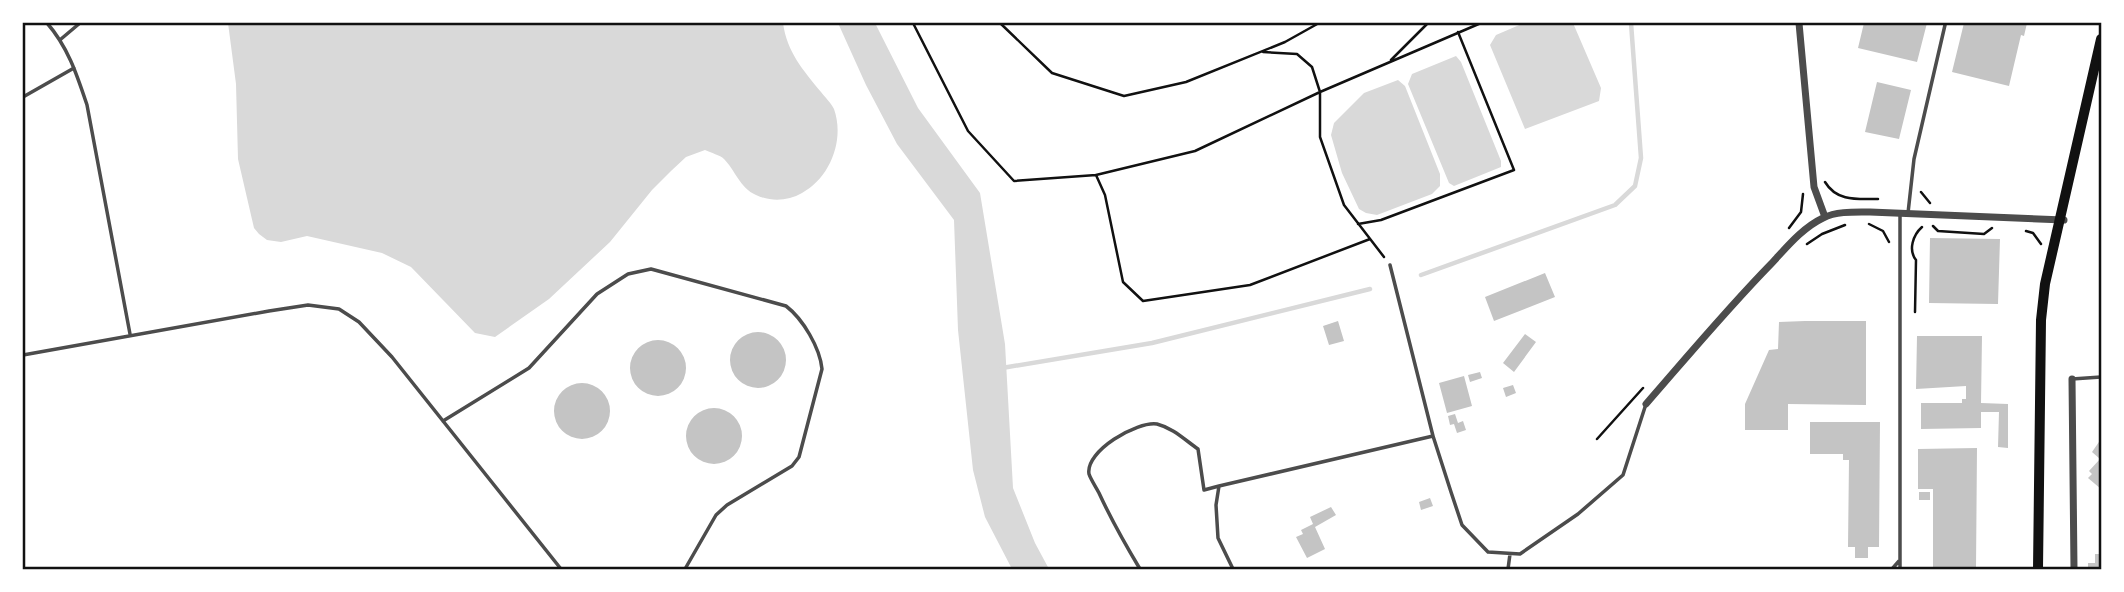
<svg xmlns="http://www.w3.org/2000/svg" width="2124" height="592" font-family="Inter,sans-serif">
<style>
.water{fill:#d9d9d9}
.lines{fill:none;stroke-linecap:round;stroke-linejoin:round}
.stream{stroke:#d9d9d9;stroke-width:4.5}
.building{fill:#c4c4c4}
.path{stroke:#111;stroke-width:2.5}
.service{stroke:#4c4c4c;stroke-width:3.5}
.minor{stroke:#4c4c4c;stroke-width:7}
.secondary{stroke:#111;stroke-width:10}
.neatline{fill:none;stroke:#111;stroke-width:2.5}
</style>
<rect width="100%" height="100%" fill="#fff"/>
<path class="water" d="M228,23H783C787,52 803,70 821,92C825,97 831,103 834,109C845,140 830,178 802,193C788,201 771,202 756,195C740,188 735,170 724,159C720,155 711,153 705,150L686,157L671,171L652,190L610,242L549,299L495,337L475,333L411,267L382,253L307,236L281,242L267,240L259,234L254,228L238,159L236,84Z
M838,23H875L918,108L980,193L1005,344L1013,488L1035,543L1049,569H1012L985,517L973,470L958,330L954,220L897,144L866,85Z
M1524,23H1573L1601,88L1599,101L1525,129L1490,45L1496,35Z
M1456,56L1461,62L1501,161V167L1454,186L1449,183L1408,84L1412,74Z
M1398,80L1405,86L1440,174V186L1432,194L1377,215L1366,213L1359,209L1342,173L1331,135L1334,123L1364,93Z"/>
<g class="lines">
<path class="stream" d="M1421,275L1615,205L1635,186L1641,158L1631,23
M1002,368L1152,343L1370,289"/>
</g>
<path class="building" d="M1864,23H1927L1917,62L1858,48Z
M1964,23H2027L2024,36L2021,35L2009,86L1952,72Z
M1877,82L1911,90L1899,139L1865,132Z
M1930,238L2000,239L1998,304L1929,303Z
M1545,273L1555,297L1494,321L1485,297Z
M1338,321L1344,341L1329,345L1323,326Z
M1805,321H1866V405L1788,404V430H1745V404L1769,350L1778,349L1779,322Z
M730 360a28 28 0 1 1 56 0a28 28 0 1 1-56 0Z
M1525,334L1536,342L1514,372L1503,363Z
M1917,336H1982L1981,403L2008,404V448L1998,447L1999,412H1981V428L1921,429V403H1962V399H1966V386L1916,389Z
M630 368a28 28 0 1 1 56 0a28 28 0 1 1-56 0Z
M1480,372L1482,378L1470,382L1468,375Z
M1464,376L1472,406L1447,413L1439,383Z
M554 411a28 28 0 1 1 56 0a28 28 0 1 1-56 0Z
M1513,385L1516,393L1506,397L1503,388Z
M686 436a28 28 0 1 1 56 0a28 28 0 1 1-56 0Z
M1455,414L1458,423L1463,421L1466,430L1457,433L1454,424L1450,425L1448,416Z
M1810,422H1880L1879,547H1868V558H1855V547H1848L1849,460H1843V454H1810Z
M2101,439V489L2088,478L2092,474L2089,471L2100,459L2092,452Z
M1977,448L1976,569H1933V489H1918V449Z
M1919,492H1930V500H1919Z
M1430,498L1433,506L1421,510L1419,502Z
M1331,507L1336,515L1315,527L1325,549L1307,558L1296,537L1303,534L1301,530L1313,524L1310,517Z
M2095,554H2101V569H2088V563H2095Z"/>
<g class="lines">
<path class="path" d="M913,23L968,131L1014,181L1096,175L1195,151L1320,92L1481,23
M1000,23L1052,73L1124,96L1186,82L1285,42L1319,23
M1263,52L1297,54L1312,67L1320,92V137L1344,205L1384,257
M1391,60L1428,23
M1096,175L1105,195L1123,282L1143,301L1250,285L1370,239
M1825,182C1837,202 1858,199 1878,199
M1921,192L1930,203
M1358,224L1381,220L1514,170L1458,32
M1869,224L1883,231L1889,242
M1933,226L1938,231L1984,234L1992,228
M1789,228L1801,212L1803,194
M2026,231L2033,233L2041,244
M1807,244L1822,234L1845,225
M1915,312L1916,260C1908,250 1913,235 1922,227
M1597,439L1643,388"/>
<path class="service" d="M47,23C68,47 77,75 87,105L130,334
M61,39L80,23
M23,97L74,68
M1908,213L1914,159L1945,25
M1900,214V569
M1390,265L1433,436L1451,492L1462,525L1488,552L1520,554L1578,514L1623,475L1646,404
M23,355L269,311L308,305L339,309L359,322L392,357L561,569
M2072,379L2101,377
M443,421L529,368L597,294L628,274L651,269L786,306C803,319 820,348 822,369L799,457L792,466L727,505L716,515L685,569
M1140,569C1125,544 1111,519 1099,493C1096,487 1091,480 1089,474C1085,451 1137,421 1157,424C1173,428 1185,440 1198,449L1204,490L1219,486
M1233,569L1218,538L1216,505L1219,486L1433,436
M1508,569L1510,554
M1892,569L1899,561"/>
<path class="minor" d="M1799,23L1814,187L1825,217
M2072,379L2074,569
M1646,404C1687,357 1727,309 1771,264C1786,248 1802,228 1823,218C1837,211 1855,212 1870,212L2064,220"/>
<path class="secondary" d="M2038,569L2041,320L2045,284L2101,39"/>
</g>
<rect width="2124" height="592" fill="none" stroke="#ffffff" stroke-width="49"/>
<rect x="24" y="24" width="2076" height="544" class="neatline"/>
</svg>
